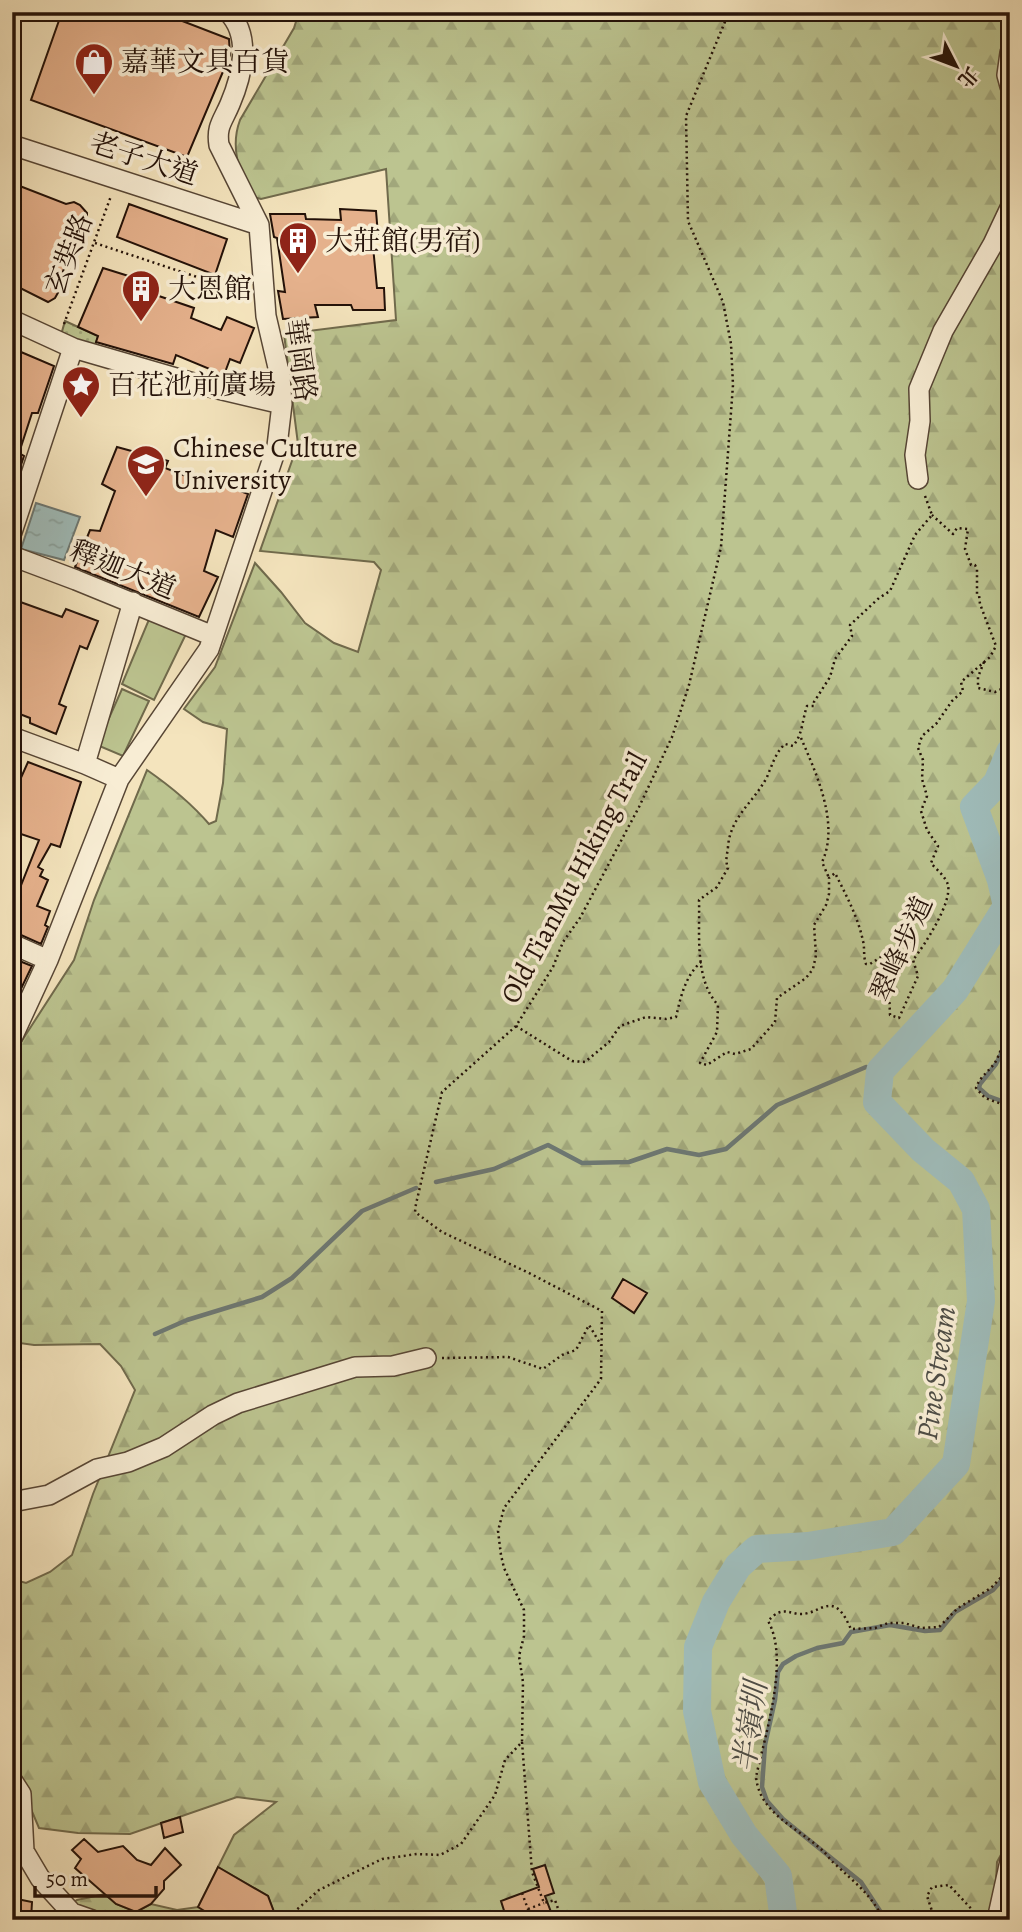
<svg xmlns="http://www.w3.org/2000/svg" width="1022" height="1932" font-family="Alegreya,'Noto Serif TC',serif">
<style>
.grass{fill:url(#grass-dots);stroke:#706a4c;stroke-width:2}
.forest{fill:url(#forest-firs);stroke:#706a4c;stroke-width:2}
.pitch{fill:#bcc490;stroke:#706a4c;stroke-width:2}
.water{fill:url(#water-ripples);stroke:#6d7873;stroke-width:2}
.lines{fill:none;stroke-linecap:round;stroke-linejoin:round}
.stream{stroke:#6d7873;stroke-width:4.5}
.river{stroke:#9fbcba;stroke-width:28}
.building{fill:#e5b18c;stroke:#231108;stroke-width:2}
.minor-casing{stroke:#574635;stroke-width:22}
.path{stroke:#231108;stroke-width:2.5;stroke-dasharray:2 3.5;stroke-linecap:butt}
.minor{stroke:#f8edd4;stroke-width:19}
.labels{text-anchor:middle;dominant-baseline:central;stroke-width:7;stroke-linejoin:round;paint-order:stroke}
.poi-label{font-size:28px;fill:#231108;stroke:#f8edd4;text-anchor:start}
.street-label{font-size:28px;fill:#231108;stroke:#f8edd4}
.water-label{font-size:30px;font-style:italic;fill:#4e4d46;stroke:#f8edd4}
</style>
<defs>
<pattern id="grass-dots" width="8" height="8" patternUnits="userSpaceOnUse" patternTransform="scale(1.75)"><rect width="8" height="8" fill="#bcc490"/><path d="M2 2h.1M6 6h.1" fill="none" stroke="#a1a77b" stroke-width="1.8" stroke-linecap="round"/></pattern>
<pattern id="forest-firs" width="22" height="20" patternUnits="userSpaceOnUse" patternTransform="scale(1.75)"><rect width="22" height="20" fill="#bcc490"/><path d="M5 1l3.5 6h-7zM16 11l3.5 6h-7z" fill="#a1a77b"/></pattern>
<pattern id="water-ripples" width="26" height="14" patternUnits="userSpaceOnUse" patternTransform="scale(1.75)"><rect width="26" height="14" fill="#9fbcba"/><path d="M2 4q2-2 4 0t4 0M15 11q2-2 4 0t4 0" fill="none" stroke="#89a19e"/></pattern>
</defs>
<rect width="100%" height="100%" fill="#f4e4bd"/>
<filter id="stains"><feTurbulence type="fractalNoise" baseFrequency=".00286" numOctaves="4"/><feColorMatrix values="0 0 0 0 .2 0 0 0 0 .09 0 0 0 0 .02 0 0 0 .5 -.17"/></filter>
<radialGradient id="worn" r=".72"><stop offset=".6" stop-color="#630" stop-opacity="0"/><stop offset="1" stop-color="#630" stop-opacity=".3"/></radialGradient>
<path class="grass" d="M65,321L98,336L94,350L61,335Z"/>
<path class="forest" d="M299,12H1010V1838L997,1862L994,1920H277L268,1896L218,1867L234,1835L276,1802L237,1797L130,1834L78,1833L39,1828L31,1809L12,1823V1576L15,1580L26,1583L50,1572L72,1555L93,1494L135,1390L121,1366L100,1344L34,1345L12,1342V1056L74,960L94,900L147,770C170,786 191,803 209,824L216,821L223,783L227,729L203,722L184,709L215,667L255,563L281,592L305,623L334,643L358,652L381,570L374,562L260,551L298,444L284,334L396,320L386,169L261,199L250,196C239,170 230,147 240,120L294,28Z
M105,1894L116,1904L136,1912L151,1904L177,1910L198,1907L219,1920H41L42,1914H56L77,1900Z"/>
<path class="pitch" d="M150,617L186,634L154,700L122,684Z
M122,689L149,701L123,756L97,745Z"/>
<path class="water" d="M36,503L80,517L64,560L21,549Z"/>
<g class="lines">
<path class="stream" d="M1010,1036L996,1064L980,1084L979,1088L988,1096L1010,1104
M436,1182L494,1169L548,1145L582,1163L629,1162L667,1149L699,1155L726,1149L777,1105L866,1067L880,1071
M155,1334L187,1320L262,1297L292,1278L362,1211L416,1188
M886,1920L861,1882L783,1819L767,1801L762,1787L765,1745L775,1700L778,1672L783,1664L796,1656L817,1648L843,1643L851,1632L890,1625L925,1631L940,1630L955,1612L993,1590L1010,1571"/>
<path class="river" d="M784,1920L778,1876L744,1835L712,1782L697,1711L698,1647L716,1602L738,1566L757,1549L808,1546L893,1532L956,1464L981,1301L976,1209L961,1181L923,1150L877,1102L880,1071L955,990L1007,906L1001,880L974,807L997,783L1010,752"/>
</g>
<path class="building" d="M62,12H141L151,16L153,12H159L229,39L230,55L187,157L31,100Z
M12,183L66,204L74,202L80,205L87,213V221L78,231L59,282L60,289L55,298L48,302L12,284Z
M129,204L227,239L215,275L117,237Z
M340,209L376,211L378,235L372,236L377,288H384L385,310H353L351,305H315L318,317L283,319L278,291L285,292L277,238L274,237L270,214H305L306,219L341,220Z
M103,268L151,283L150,293L194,308L191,318L221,330L227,317L254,328L240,363L230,359L224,375L176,355L173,364L96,342L98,336L78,327Z
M21,352L54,366L38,413H32L19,453L24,456L12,492V364Z
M117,447L168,461L165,468L209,485L211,479L248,494L233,537L216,530L204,571L218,577L199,617L75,567L90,530L100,531L115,491L102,484Z
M12,599L62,617L66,609L98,621L87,649L80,646L59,704L66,707L56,734L30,723V718L12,711Z
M28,762L81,782L60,847L51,844L38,867L43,870L40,876L48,880L37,906L50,911L45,925L48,927L41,944L12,931V908L39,840L12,831V777L20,780Z
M12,958L32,966L18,995L12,1002Z
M623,1279L647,1293L634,1313L612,1298Z
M180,1817L183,1832L164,1838L161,1823Z
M84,1839L98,1852L123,1846L137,1860L151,1865L165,1848L181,1865L164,1881V1889L151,1904L136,1912L116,1904L75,1868L81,1859L72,1850Z
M545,1865L554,1893L545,1896L554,1920H507L501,1901L539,1887L533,1869Z
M218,1867L268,1896L277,1920H219L198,1907Z
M12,1898L32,1902L31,1920H12Z"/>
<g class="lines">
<defs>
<path id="minor" d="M1010,53L1007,75L1010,86
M12,145L259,225
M12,320L73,348L197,384L282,404
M918,479L915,455L920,421L919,389L943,331L993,244L1010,208
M12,532L73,348
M12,556L76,580L213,636
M12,737L85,764L119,779
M85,764L133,602
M12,944L48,960
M12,1038L48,960L119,779L209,649L277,446L282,404L280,376L266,316L259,225L219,145C216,126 223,121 230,104C242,76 252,36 228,12
M12,1502L49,1495L97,1469L128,1462L164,1447L213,1415L238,1403L355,1367L393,1366L426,1358
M12,1780L21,1794L24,1851L40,1878L72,1913L92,1920
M997,1920L1010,1861"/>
</defs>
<use href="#minor" class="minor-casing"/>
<path class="path" d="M95,243L248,294
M64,324L111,196
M925,496L932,515L915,535L890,591L879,598L850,625L852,636L835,659L830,677L814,702V706H807C802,720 803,734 793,746L785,744C776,752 772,765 767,777C754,802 730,817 728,847C727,856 725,860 728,868L717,887L699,900C700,933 694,979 718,1005L717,1032L700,1063L707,1065L727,1052L735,1054L751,1049L775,1022L777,998L806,978L813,969L816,955L814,925L826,905L829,894V878L835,873C846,895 858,917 863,941C865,949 863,956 866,964H870L881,957L888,965L890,1015L899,1018L918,976L913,960C924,946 952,903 948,885C946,877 936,869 931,863L938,846L927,830L921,811L927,796L922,779L923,760L918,748L922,736L936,724L952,701L963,691L961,682L990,657L996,646L980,604L979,595L977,594V569L975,565H971L965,549L968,529L957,528L953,534L932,515
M984,662L978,677V688L995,692L1010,685
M801,738C816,773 840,824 822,862L829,878
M516,1026L572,1061L585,1062L609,1042L620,1026L646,1017L666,1019L676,1017C681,996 685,976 702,961
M1010,1031C1002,1041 1001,1054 994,1064C987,1073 979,1078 976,1088L985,1098L1010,1107
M442,1358L508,1357L543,1369L562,1355L576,1350L589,1325L601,1345
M522,1742L532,1872L544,1903L555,1900L562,1920
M522,1893L532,1920
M528,1909L544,1903
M285,1920L319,1890L382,1859L417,1854L440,1855L461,1844L495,1795L505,1760L522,1742L523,1682L519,1656L524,1636V1610L504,1568L501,1555L498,1531L504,1508L601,1379L602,1311L529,1273L442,1232L415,1212L416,1204L442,1092L516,1026L553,967L563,942L580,918L639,807L672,737L689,685L721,547L733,385L731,344L723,302L688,221L686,116L729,12
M884,1920C870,1893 855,1883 834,1863C830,1860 827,1854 823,1851C798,1827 760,1815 756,1777C765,1735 790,1659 768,1621C785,1602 791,1618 808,1613C817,1611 826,1603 835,1607C843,1611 847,1621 851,1629L875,1628L888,1623H904L921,1628L939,1627L958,1608L991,1588L1010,1568
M935,1920L927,1896L932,1887L949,1885L978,1916"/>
<use href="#minor" class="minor"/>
</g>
<defs>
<symbol id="shop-pin" viewBox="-11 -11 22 30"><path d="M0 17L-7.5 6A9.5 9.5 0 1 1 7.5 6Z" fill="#8f2418" stroke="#f8edd4"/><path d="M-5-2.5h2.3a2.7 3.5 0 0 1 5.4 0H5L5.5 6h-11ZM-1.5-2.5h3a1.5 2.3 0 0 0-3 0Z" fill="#fff"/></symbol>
<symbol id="building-pin" viewBox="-11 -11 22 30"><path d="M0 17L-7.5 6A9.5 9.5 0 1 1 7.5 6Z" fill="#8f2418" stroke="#f8edd4"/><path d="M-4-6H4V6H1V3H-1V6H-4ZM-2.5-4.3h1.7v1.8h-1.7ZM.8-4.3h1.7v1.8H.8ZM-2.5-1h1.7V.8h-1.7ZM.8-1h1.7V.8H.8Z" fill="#fff"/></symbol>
<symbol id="sight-pin" viewBox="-11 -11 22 30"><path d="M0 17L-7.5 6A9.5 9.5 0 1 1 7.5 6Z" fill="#8f2418" stroke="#f8edd4"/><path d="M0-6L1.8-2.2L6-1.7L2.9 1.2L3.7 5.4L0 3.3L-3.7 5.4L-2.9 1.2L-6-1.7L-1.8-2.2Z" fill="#fff"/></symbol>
<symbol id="university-pin" viewBox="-11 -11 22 30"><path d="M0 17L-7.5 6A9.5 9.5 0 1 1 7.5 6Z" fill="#8f2418" stroke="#f8edd4"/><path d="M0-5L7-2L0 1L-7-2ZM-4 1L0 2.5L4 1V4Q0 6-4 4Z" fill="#fff"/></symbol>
</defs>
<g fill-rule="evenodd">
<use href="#shop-pin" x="72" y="40" width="44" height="60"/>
<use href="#building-pin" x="276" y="219" width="44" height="60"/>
<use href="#building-pin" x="119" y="267" width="44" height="60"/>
<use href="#sight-pin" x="59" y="363" width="44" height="60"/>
<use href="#university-pin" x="124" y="442" width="44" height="60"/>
</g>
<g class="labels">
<g class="poi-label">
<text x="121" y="62">嘉華文具百貨</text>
<text x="325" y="241">大莊館(男宿)</text>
<text x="168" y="289">大恩館</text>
<text x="108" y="385">百花池前廣場</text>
<text x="173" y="448">Chinese Culture<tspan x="173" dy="32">University</tspan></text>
</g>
<g class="street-label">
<text transform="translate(144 159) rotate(18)">老子大道</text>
<text transform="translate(69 254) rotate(-69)">玄奘路</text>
<text transform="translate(300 360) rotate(82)">華岡路</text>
<text transform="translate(123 570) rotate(22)">釋迦大道</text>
<text transform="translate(574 878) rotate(-62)">Old TianMu Hiking Trail</text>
<text transform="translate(902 949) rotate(-66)">翠峰步道</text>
</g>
<g class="water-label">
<text transform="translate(936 1373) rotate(-82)">Pine Stream</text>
<text transform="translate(750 1727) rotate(-82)">半嶺圳</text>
</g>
</g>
<rect width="1022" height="1932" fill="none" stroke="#f4e4bd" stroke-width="42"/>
<rect x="14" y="14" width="994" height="1904" fill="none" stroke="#231108" stroke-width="3.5"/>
<rect x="21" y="21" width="980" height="1890" fill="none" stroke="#231108" stroke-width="2"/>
<g transform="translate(956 66) rotate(132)" stroke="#f8edd4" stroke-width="5" paint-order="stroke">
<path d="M0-5L12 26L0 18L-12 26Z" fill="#231108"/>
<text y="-10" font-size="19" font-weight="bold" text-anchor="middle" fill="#231108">北</text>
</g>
<path d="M35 1886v10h121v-10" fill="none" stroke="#231108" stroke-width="3.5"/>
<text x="46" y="1886" font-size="21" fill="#231108" stroke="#f8edd4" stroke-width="5" paint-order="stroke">50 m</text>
<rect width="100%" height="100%" filter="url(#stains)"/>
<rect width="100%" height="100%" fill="url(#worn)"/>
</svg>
